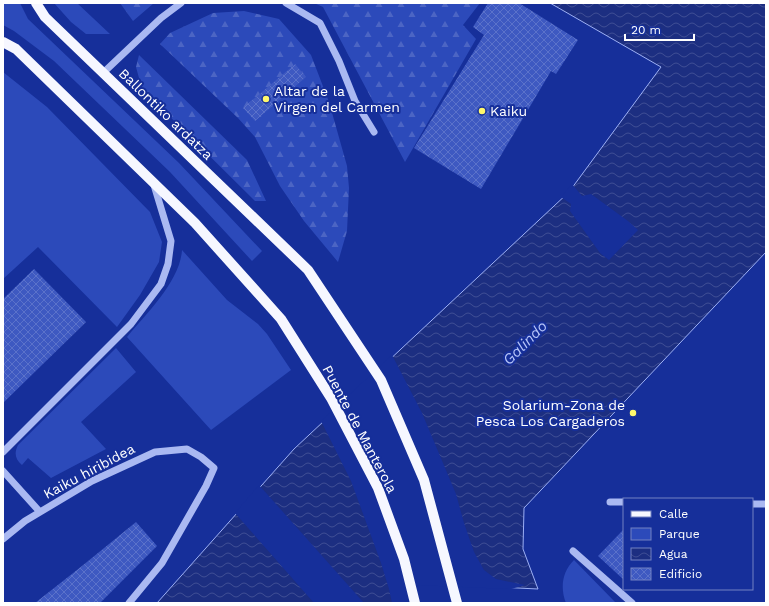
<svg xmlns="http://www.w3.org/2000/svg" width="769" height="606" font-family="'Work Sans',sans-serif">
<style>
.green{fill:#2c4aba}
.forest{fill:url(#forest-firs)}
.water{fill:url(#water-waves);stroke:#9db0f5}
.pier{fill:#162f9a}
.building{fill:url(#building-cross-hatch)}
.lines{fill:none;stroke-linecap:round;stroke-linejoin:round}
.minor{stroke:#aab9f2;stroke-width:7}
.major{stroke:#f6f7ff;stroke-width:10}
.poi-dot{fill:#fff86c;stroke:#162f9a;stroke-width:1.5}
.labels{text-anchor:middle;dominant-baseline:central;stroke-width:4;stroke-linejoin:round;paint-order:stroke}
.poi-label{font-size:14px;fill:#fff;stroke:#162f9a;text-anchor:start}
.street-label{font-size:14px;fill:#fff;stroke:#162f9a}
.water-label{font-size:15px;font-style:italic;fill:#b7c5f9;stroke:#162f9a}
</style>
<defs>
<pattern id="forest-firs" width="22" height="20" patternUnits="userSpaceOnUse"><rect width="22" height="20" fill="#2c4aba"/><path d="M5 1l3.5 6h-7zM16 11l3.5 6h-7z" fill="#4c65c4"/></pattern>
<pattern id="water-waves" width="16" height="10" patternUnits="userSpaceOnUse"><rect width="16" height="10" fill="#1c2e81"/><path d="M0 5q4-4 8 0t8 0" fill="none" stroke="#3e4d94"/></pattern>
<pattern id="building-cross-hatch" width="8" height="8" patternUnits="userSpaceOnUse"><rect width="8" height="8" fill="#3e59c1"/><path d="M0 0l8 8M0 8l8-8" fill="none" stroke="#5b72ca"/></pattern>
</defs>
<rect width="100%" height="100%" fill="#162f9a"/>
<path class="green" d="M3,3H20L28,19L179,163L262,251L252,261L170,172L54,61L14,31L3,25Z
M54,3H77L110,34H86L71,22Z
M3,72L47,107L150,212L162,242L159,262L140,295L117,327L38,247L3,279Z
M182,250L227,300L258,324L267,334L291,370L211,430L127,337C147,313 180,281 182,250Z
M116,348L136,372L81,422L106,449L51,478L28,458L22,465C15,459 14,453 18,445Z
M574,560L616,603H566C560,588 562,572 574,560Z"/>
<path class="forest" d="M120,3H154L133,21Z
M314,3H480L463,25L476,39L405,162L323,7Z
M244,11L279,19L311,55L329,102L347,166L349,188L347,231L338,262L304,221L280,186L255,137L238,118L160,44L170,33L213,13Z
M139,55L247,160L266,201H255L142,89L136,67Z"/>
<path class="water" d="M550,3H766V252L524,508L523,549L538,589L415,583L394,603H157L294,449L569,192L661,67Z"/>
<path class="pier" d="M572,184L582,196L591,194L628,221L638,230L609,260L600,253L570,211L571,204L561,197Z
M392,355L422,413L456,494L464,523L474,552L484,570L496,579L525,585L511,589L415,585L397,603H392L389,589L381,563L351,481L321,421Z
M259,485L364,603H314L235,513Z"/>
<path class="building" d="M488,3H519L578,40L556,74L551,71L481,189L414,148L484,35L473,27Z
M295,64L306,77L255,121L243,108Z
M34,269L86,322L3,403V299Z
M136,522L157,546L100,603H35L82,566Z
M624,529V580L598,556Z"/>
<g class="lines">
<path class="minor" d="M286,3L320,23L339,61L355,101L374,132
M103,73L161,18L181,3
M3,452L131,324L161,284L168,264L171,241L154,185
M3,471L40,512
M610,502H624
M752,504H766
M3,539L25,521L92,481L155,452L187,449L201,457L214,468L206,486L162,563L129,603
M573,551L632,603"/>
<path class="major" d="M36,3L45,17L308,270L381,380L424,480L457,603
M3,42L16,49L195,223L281,319L331,398L378,488L404,559L415,603"/>
</g>
<g class="poi-dot">
<circle cx="266" cy="99" r="4"/>
<circle cx="482" cy="111" r="4"/>
<circle cx="633" cy="413" r="4"/>
</g>
<g class="labels">
<g class="poi-label">
<text x="274" y="91">Altar de la<tspan x="274" dy="16">Virgen del Carmen</tspan></text>
<text x="490" y="111">Kaiku</text>
<text x="625" y="405" text-anchor="end">Solarium-Zona de<tspan x="625" dy="16">Pesca Los Cargaderos</tspan></text>
</g>
<g class="street-label">
<text transform="translate(166 114) rotate(44)">Ballontiko ardatza</text>
<text transform="translate(360 429) rotate(62)">Puente de Manterola</text>
<text transform="translate(89 471) rotate(-28)">Kaiku hiribidea</text>
</g>
<g class="water-label">
<text transform="translate(525 343) rotate(-45)">Galindo</text>
</g>
</g>
<rect width="769" height="606" fill="none" stroke="#ffffff" stroke-width="8"/>
<rect x="623" y="498" width="130" height="92" fill="#162f9a" stroke="#7382c2"/>
<rect x="631" y="511" width="20" height="6" fill="#f6f7ff" stroke="#7382c2"/>
<text x="659" y="518" font-size="12" fill="#ffffff">Calle</text>
<rect x="631" y="528" width="20" height="12" fill="#2c4aba" stroke="#7382c2"/>
<text x="659" y="538" font-size="12" fill="#ffffff">Parque</text>
<rect x="631" y="548" width="20" height="12" fill="url(#water-waves)" stroke="#7382c2"/>
<text x="659" y="558" font-size="12" fill="#ffffff">Agua</text>
<rect x="631" y="568" width="20" height="12" fill="url(#building-cross-hatch)" stroke="#7382c2"/>
<text x="659" y="578" font-size="12" fill="#ffffff">Edificio</text>
<path d="M625 34v6h69v-6" fill="none" stroke="#ffffff" stroke-width="2"/>
<text x="631" y="34" font-size="12" fill="#ffffff" stroke="#162f9a" stroke-width="3" paint-order="stroke">20 m</text>
</svg>
